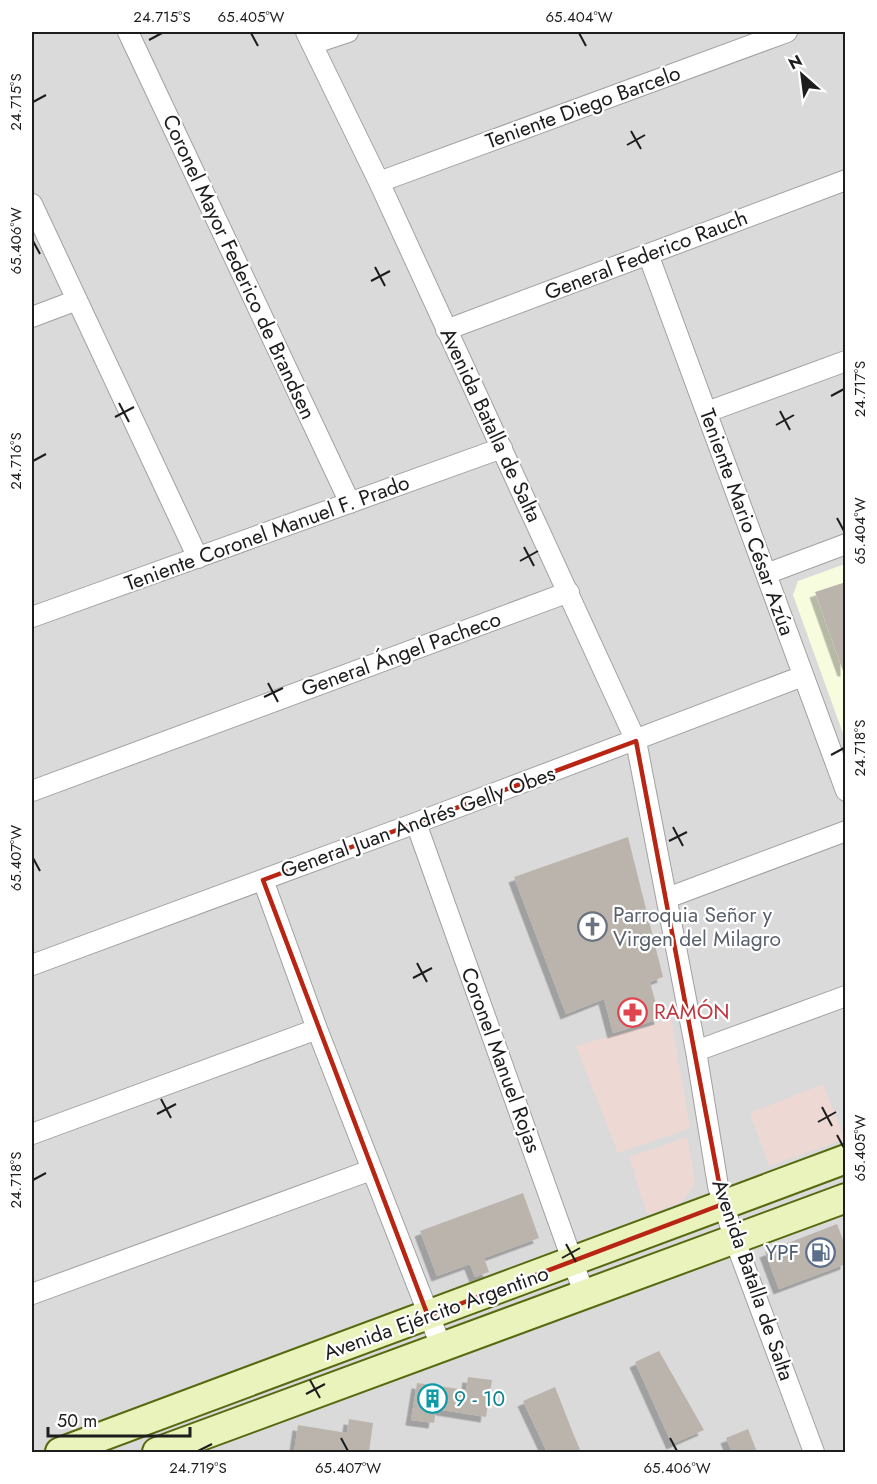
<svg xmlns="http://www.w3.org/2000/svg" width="877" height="1484" font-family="Jost,sans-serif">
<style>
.residential{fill:#dbdada}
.commercial{fill:#edd8d4}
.education{fill:#f8fcde}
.building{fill:#bab4ad;filter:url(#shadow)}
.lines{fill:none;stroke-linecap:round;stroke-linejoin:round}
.street-casing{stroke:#a1a1a1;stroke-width:22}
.secondary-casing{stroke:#556a0e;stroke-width:32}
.street{stroke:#fff;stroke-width:20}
.secondary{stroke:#eaf3bc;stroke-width:28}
.marked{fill:none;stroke:#b82512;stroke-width:4.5;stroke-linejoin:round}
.ticks{fill:none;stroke:#1d1d1d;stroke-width:2}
.labels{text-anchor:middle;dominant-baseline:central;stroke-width:4.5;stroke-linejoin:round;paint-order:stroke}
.street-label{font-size:21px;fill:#1d1d1d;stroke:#fff}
.worship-label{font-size:21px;fill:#5b616d;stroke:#fff;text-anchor:start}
.health-label{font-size:21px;fill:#be3a42;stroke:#fff;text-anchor:start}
.service-label{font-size:21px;fill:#4e5e75;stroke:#fff;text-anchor:end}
.culture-label{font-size:21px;fill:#0d838f;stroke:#fff;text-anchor:start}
.neatline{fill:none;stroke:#1d1d1d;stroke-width:2}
.ticks-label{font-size:15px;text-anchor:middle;fill:#1d1d1d}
</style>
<defs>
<filter id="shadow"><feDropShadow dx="-5.5" dy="5.5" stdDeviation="0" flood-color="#0004"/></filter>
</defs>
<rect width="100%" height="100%" fill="#edebe4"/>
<path class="residential" d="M32,32H845V1452H32Z"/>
<path class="commercial" d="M671,1019L690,1128L618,1153L576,1046Z
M823,1084L845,1139L769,1166L750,1113Z
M687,1137L695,1183L682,1202L647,1215L629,1157Z"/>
<path class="education" d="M845,564V739L793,595L798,581Z"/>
<path class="building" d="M846,582V671H843L815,592Z
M628,837L663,977L650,982L660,1019L613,1033L604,999L566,1014L514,877Z
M523,1193L539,1238L484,1258L489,1272L475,1277L470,1264L437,1276L420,1231Z
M837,1224L846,1248V1264L779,1289L765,1252Z
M659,1351L704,1430L672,1444L635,1362Z
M468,1377L492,1380L486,1417L436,1409L434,1423L411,1420L417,1383L466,1390Z
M555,1387L573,1433L581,1452H547L523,1401Z
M349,1419L373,1423L369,1452H294L298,1425L347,1433Z
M748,1429L757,1452H732L726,1438Z"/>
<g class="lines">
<defs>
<path id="street" d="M128,32L350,503
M306,32L379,182L636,741L696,1051L718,1186L734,1238L814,1452
M312,44L348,32
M379,182L787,32
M32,204L198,558
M648,254L846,791
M32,317L77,300
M446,330L846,180
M707,412L846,361
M766,574L846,544
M32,617L502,448
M32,791L569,592
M416,823L585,1296
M263,880L317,1029L441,1346
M667,898L846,831
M32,965L416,823L803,676
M696,1051L846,996
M32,1134L317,1029
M32,1294L371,1170"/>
<path id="secondary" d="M60,1452L846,1159
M157,1452L846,1198"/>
</defs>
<use href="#street" class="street-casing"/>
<use href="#secondary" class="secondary-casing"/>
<use href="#street" class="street"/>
<use href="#secondary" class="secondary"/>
</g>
<path class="marked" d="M636,741L723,1204L428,1316L263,880Z"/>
<path class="ticks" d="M251,33L258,46M579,33L586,46M149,40L162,33M33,102L46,95M631,131L641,149M627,145L645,135M33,241L40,254M375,267L385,286M371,281L390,271M831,396L844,389M119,403L129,422M780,411L790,430M115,417L134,407M776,425L794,415M33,461L46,454M837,518L844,531M524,547L534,566M520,561L538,551M268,683L278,702M264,697L283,688M831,755L844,748M673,827L683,846M669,841L687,832M33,858L40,871M417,963L427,982M413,978L432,968M161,1099L171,1118M822,1107L832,1126M157,1114L176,1104M818,1122L836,1112M837,1135L844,1148M33,1180L46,1173M566,1244L576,1262M562,1258L580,1248M310,1380L320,1398M306,1394L325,1384M341,1438L348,1451M670,1438L677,1451M198,1451L212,1444"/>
<defs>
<symbol id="church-ring" viewBox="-11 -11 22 22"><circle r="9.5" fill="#fff" stroke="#6b7280" stroke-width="1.5"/><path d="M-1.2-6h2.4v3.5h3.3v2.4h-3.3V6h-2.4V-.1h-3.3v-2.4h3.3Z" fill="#6b7280"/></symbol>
<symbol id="pharmacy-ring" viewBox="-11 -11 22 22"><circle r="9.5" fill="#fff" stroke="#e0444e" stroke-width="1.5"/><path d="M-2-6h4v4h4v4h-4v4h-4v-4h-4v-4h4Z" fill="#e0444e"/></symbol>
<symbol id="fuel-ring" viewBox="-11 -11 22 22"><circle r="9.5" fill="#fff" stroke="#5c6f8a" stroke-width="1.5"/><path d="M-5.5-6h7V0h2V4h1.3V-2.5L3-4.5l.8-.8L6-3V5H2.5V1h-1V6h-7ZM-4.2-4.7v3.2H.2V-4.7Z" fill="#5c6f8a"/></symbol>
<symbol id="building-ring" viewBox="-11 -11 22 22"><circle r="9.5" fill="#fff" stroke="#0f9aa8" stroke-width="1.5"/><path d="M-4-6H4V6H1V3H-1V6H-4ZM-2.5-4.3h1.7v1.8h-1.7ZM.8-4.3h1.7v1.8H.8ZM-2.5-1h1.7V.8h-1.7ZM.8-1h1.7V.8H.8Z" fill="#0f9aa8"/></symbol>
</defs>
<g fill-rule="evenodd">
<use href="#church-ring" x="576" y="910" width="33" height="33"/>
<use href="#pharmacy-ring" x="616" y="996" width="33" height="33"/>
<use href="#fuel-ring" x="804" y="1236" width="33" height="33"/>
<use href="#building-ring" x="416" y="1382" width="33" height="33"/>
</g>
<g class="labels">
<g class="street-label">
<text transform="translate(583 107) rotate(-20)">Teniente Diego Barcelo</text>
<text transform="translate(646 255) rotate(-21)">General Federico Rauch</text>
<text transform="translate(239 267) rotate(65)">Coronel Mayor Federico de Brandsen</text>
<text transform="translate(491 425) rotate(65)">Avenida Batalla de Salta</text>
<text transform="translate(747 522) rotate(70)">Teniente Mario César Azúa</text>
<text transform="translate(267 533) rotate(-20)">Teniente Coronel Manuel F. Prado</text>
<text transform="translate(401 654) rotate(-20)">General Ángel Pacheco</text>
<text transform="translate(418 822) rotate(-20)">General Juan Andrés Gelly Obes</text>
<text transform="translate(501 1060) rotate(70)">Coronel Manuel Rojas</text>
<text transform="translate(753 1280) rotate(71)">Avenida Batalla de Salta</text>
<text transform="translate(436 1313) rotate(-20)">Avenida Ejército Argentino</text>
</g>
<g class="worship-label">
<text x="613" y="915">Parroquia Señor y<tspan x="613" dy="24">Virgen del Milagro</tspan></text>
</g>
<g class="health-label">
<text x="654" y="1012">RAMÓN</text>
</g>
<g class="service-label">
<text x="799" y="1253">YPF</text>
</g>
<g class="culture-label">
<text x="454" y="1399">9 - 10</text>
</g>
</g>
<rect width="877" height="1484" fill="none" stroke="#ffffff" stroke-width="66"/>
<g transform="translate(802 75) rotate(332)" stroke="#ffffff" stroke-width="4.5" paint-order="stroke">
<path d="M0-4.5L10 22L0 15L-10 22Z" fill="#1d1d1d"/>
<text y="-9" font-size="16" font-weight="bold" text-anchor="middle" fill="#1d1d1d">N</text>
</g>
<path d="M48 1427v9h142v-9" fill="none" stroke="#1d1d1d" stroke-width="3"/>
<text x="57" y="1427" font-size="18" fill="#1d1d1d" stroke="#ffffff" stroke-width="4.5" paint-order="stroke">50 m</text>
<rect x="33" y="33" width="811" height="1418" class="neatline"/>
<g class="ticks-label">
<text x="162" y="22">24.715°S</text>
<text x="251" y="22">65.405°W</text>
<text x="579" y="22">65.404°W</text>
<text transform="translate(16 102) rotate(-90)" y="5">24.715°S</text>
<text transform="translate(16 241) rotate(-90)" y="5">65.406°W</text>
<text transform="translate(860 389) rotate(-90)" y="5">24.717°S</text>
<text transform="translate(16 461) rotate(-90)" y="5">24.716°S</text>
<text transform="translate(860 531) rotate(-90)" y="5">65.404°W</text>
<text transform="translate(860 748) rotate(-90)" y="5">24.718°S</text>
<text transform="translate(16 858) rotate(-90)" y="5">65.407°W</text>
<text transform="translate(860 1148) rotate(-90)" y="5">65.405°W</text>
<text transform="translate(16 1180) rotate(-90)" y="5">24.718°S</text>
<text x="198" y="1473">24.719°S</text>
<text x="348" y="1473">65.407°W</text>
<text x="677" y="1473">65.406°W</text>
</g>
</svg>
